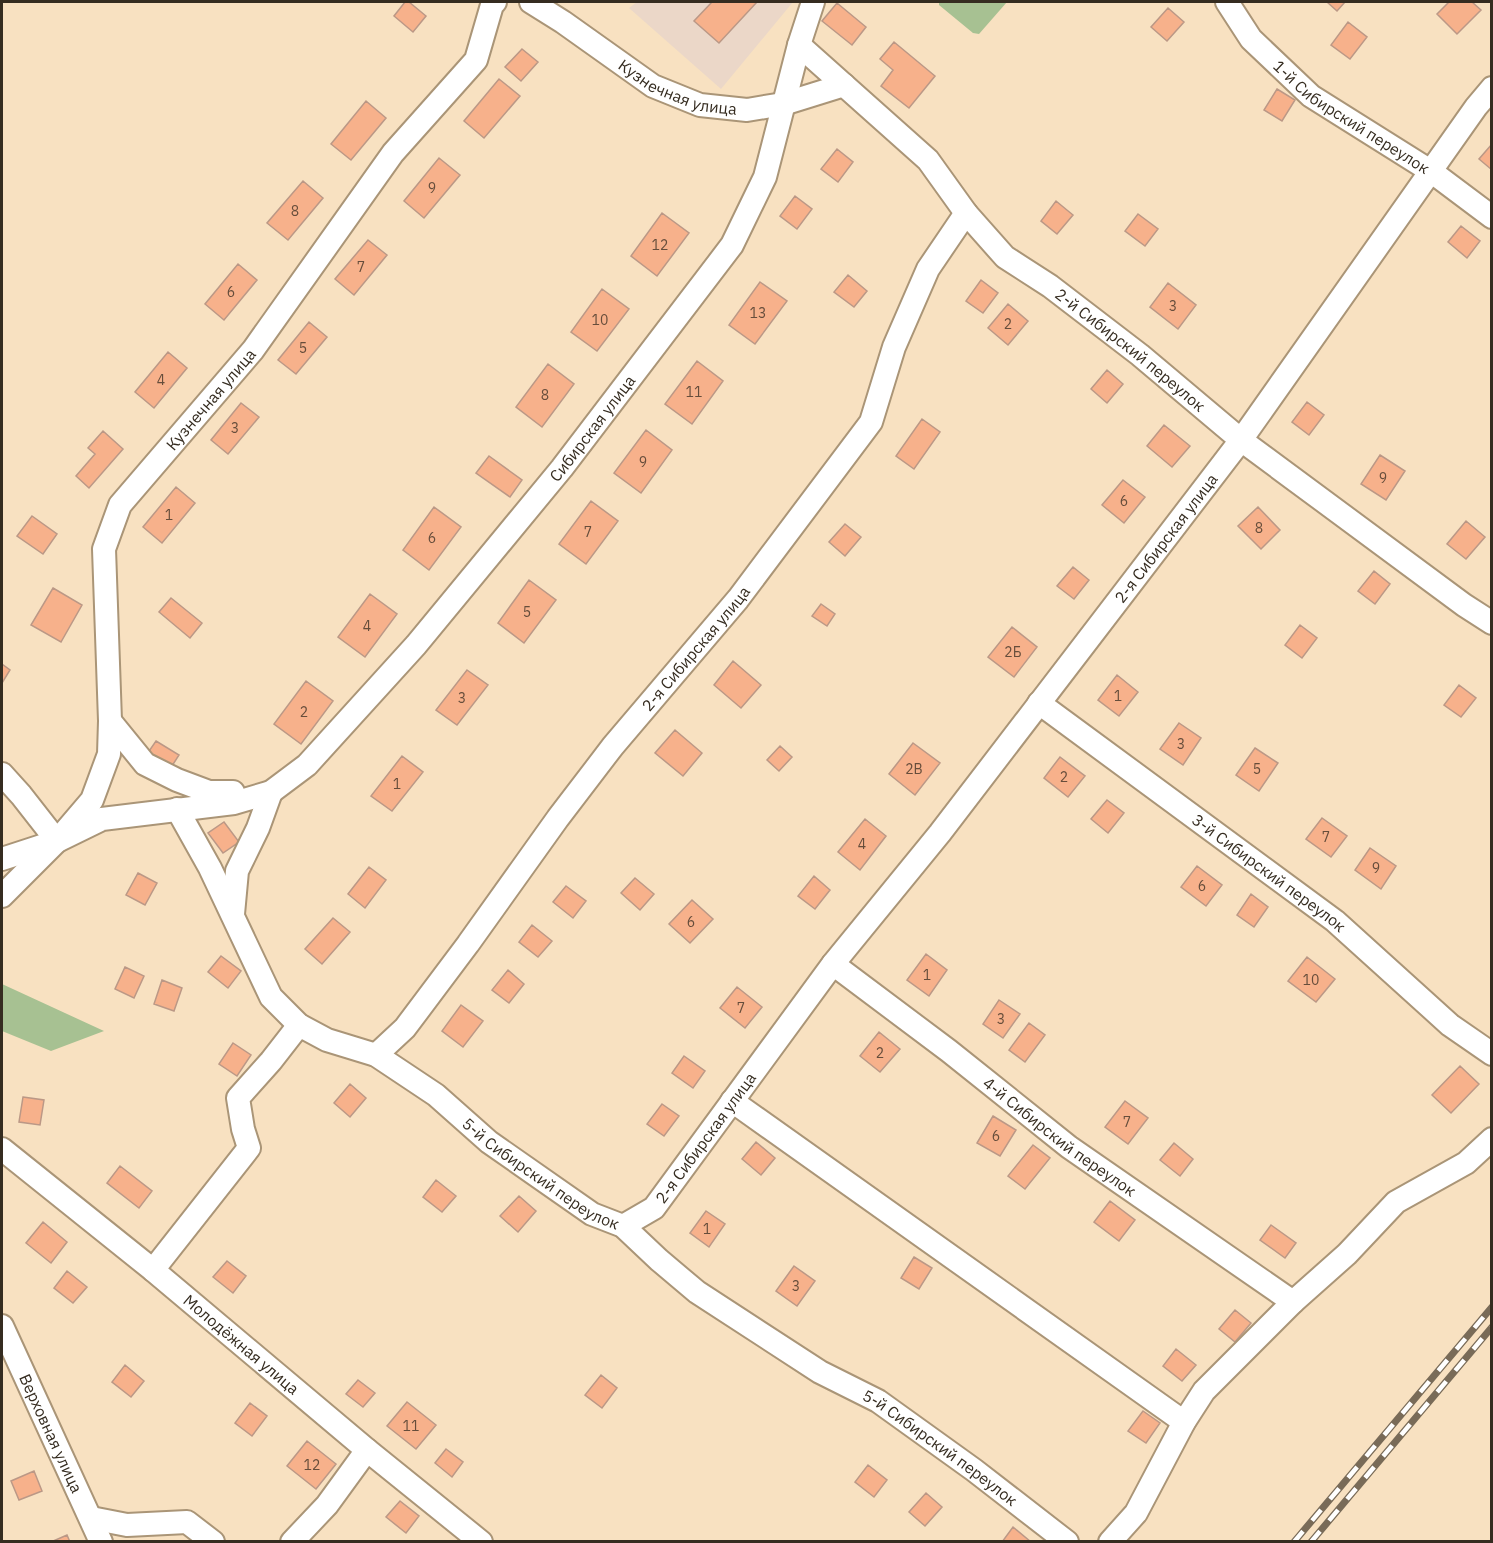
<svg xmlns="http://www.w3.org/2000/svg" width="1493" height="1543" font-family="'IBM Plex Sans',sans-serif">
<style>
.industrial{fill:#ebd7c8}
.green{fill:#a7c192}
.building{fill:#f7b18b;stroke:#bb9886;stroke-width:1.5}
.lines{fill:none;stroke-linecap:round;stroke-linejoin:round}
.minor-casing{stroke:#aa9577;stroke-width:26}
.minor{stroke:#fff;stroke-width:22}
.rail-casing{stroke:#796b58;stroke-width:7}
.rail{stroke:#fff;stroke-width:4.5;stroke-dasharray:14;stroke-linecap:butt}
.labels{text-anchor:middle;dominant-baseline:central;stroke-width:6;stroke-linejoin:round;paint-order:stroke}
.number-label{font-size:14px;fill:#664d3b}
.street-label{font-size:16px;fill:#352c20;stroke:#fff}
</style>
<rect width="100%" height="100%" fill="#f8e1c1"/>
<path class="industrial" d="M637,2H793L721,89L629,8Z"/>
<path class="green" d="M939,2H1007L979,34L973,33L939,5Z
M2,984L104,1031L51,1051L2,1031Z"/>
<path class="building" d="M405,2H409L426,16L413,32L394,16Z
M712,2H757L719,43L694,21Z
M1327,2H1345L1337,11Z
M1449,2H1472L1481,10L1457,34L1437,14Z
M837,3L866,27L852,45L822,21Z
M1168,8L1184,22L1167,41L1151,27Z
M1348,22L1367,37L1350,59L1331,45Z
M894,42L935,76L909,108L881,86L893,70L880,59Z
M522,49L538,62L521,81L505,67Z
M499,79L520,96L484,138L464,121Z
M1277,89L1295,100L1282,121L1264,110Z
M366,101L386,118L351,160L331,144Z
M1492,144V170L1479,159Z
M837,149L853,162L838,182L821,169Z
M439,158L460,175L424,218L404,201Z
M303,181L323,198L288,240L267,223Z
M795,196L812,209L797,229L780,216Z
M1056,201L1073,215L1057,234L1041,221Z
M662,213L689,233L657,276L631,256Z
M1138,214L1158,229L1145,246L1125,231Z
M1461,226L1480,241L1467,258L1448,242Z
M368,240L387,255L354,295L335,279Z
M238,264L257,280L224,320L205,304Z
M848,275L867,291L854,307L834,292Z
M981,280L998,293L983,313L966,301Z
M760,282L787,301L755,344L729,325Z
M1168,283L1196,305L1178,329L1150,307Z
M602,289L629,309L597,351L571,332Z
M1008,304L1028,321L1008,345L988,328Z
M309,322L327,337L296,374L278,360Z
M168,352L187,368L154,408L135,392Z
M697,361L723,381L692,424L665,404Z
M548,364L574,384L542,427L516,407Z
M1107,370L1123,384L1107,403L1091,389Z
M1307,402L1324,415L1309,435L1292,422Z
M241,403L259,417L228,454L211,440Z
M922,419L940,432L914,469L896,456Z
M1164,425L1190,446L1172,467L1147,446Z
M646,430L672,450L641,493L614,473Z
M103,431L123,449L89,488L76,476L95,454L88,448Z
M1380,455L1405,471L1386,500L1361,484Z
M489,456L522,480L510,497L476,473Z
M1123,480L1145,497L1124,523L1102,505Z
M176,487L195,503L162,543L143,527Z
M591,501L618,521L586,564L559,544Z
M434,507L461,527L429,570L403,550Z
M1258,507L1280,530L1261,549L1238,526Z
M32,516L57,534L43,554L17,536Z
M1466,521L1485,537L1466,559L1447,544Z
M845,524L861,537L845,556L829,542Z
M1073,567L1089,580L1074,599L1057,586Z
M1374,571L1390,584L1375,604L1358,591Z
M529,580L556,600L524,643L498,623Z
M53,588L82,605L61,642L31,625Z
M370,594L397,614L365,657L338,637Z
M171,598L202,623L190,638L159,612Z
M821,604L835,614L827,626L812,616Z
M1300,625L1317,638L1302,658L1285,645Z
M1012,627L1037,647L1014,677L988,657Z
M733,661L761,685L741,708L714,685Z
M2,664L10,670L2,683Z
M467,670L488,685L457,725L436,710Z
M1117,675L1138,692L1119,716L1098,700Z
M306,681L333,701L301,744L274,724Z
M1459,685L1476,698L1461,717L1444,705Z
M1179,723L1201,738L1183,765L1160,749Z
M675,730L702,753L683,776L655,753Z
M156,741L179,755L170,769L147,754Z
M913,743L940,763L915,795L889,774Z
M780,746L792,757L779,771L767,760Z
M1255,748L1278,763L1259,791L1236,775Z
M402,756L423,772L392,811L371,796Z
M1060,757L1085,776L1068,797L1044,778Z
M1107,800L1124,813L1108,833L1091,819Z
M1322,818L1347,836L1331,857L1306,839Z
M865,819L886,836L860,870L838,852Z
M224,822L239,842L223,853L208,833Z
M1370,848L1396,866L1381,889L1355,870Z
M1197,866L1222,885L1206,906L1181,887Z
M369,867L386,880L365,908L348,894Z
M138,873L157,883L145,905L126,895Z
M814,876L830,890L815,909L798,896Z
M635,878L654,894L640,910L621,893Z
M566,886L586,901L573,918L553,902Z
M1251,894L1268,907L1254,927L1237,915Z
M692,900L713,919L690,943L669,924Z
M333,918L350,932L322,964L305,949Z
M532,925L552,941L538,957L519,942Z
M926,954L947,970L929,996L907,980Z
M221,956L241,971L228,988L208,972Z
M1307,957L1335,979L1316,1002L1288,981Z
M125,967L144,976L134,998L115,989Z
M508,970L524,984L509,1003L492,990Z
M162,980L182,988L174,1011L154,1004Z
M737,987L762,1007L745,1028L720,1008Z
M999,1000L1020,1014L1003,1038L983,1024Z
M461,1005L483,1021L463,1047L442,1031Z
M1029,1023L1045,1035L1025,1062L1009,1050Z
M879,1032L900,1049L880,1072L860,1056Z
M233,1043L251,1055L237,1076L219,1064Z
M684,1056L705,1071L693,1088L672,1073Z
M1460,1066L1479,1084L1451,1113L1432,1095Z
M350,1084L366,1098L350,1117L334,1103Z
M23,1097L44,1100L40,1125L19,1122Z
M1125,1101L1148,1118L1128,1144L1105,1127Z
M662,1104L679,1116L664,1136L647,1124Z
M993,1116L1016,1130L1000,1156L977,1143Z
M756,1142L775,1158L761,1175L742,1159Z
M1174,1143L1193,1159L1180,1176L1160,1160Z
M1033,1145L1050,1158L1025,1189L1008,1176Z
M120,1166L152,1191L139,1208L107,1183Z
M436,1180L456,1196L442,1212L423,1197Z
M519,1196L536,1211L518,1232L500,1216Z
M1110,1201L1135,1220L1119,1241L1094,1222Z
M706,1211L725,1224L709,1247L690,1233Z
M43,1222L67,1242L51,1263L26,1243Z
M1271,1225L1296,1243L1285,1258L1260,1240Z
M914,1257L932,1268L919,1289L901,1278Z
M227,1261L246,1276L233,1293L213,1277Z
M794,1266L815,1281L797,1306L776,1291Z
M67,1271L87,1287L73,1303L54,1288Z
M1235,1310L1251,1323L1235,1342L1219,1329Z
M1176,1349L1196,1365L1182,1381L1163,1366Z
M125,1365L144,1381L131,1397L112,1382Z
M601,1375L617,1388L602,1408L585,1395Z
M358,1380L375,1393L363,1407L346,1394Z
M407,1402L436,1425L416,1449L387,1426Z
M250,1403L267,1416L252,1436L235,1423Z
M1143,1411L1160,1423L1146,1443L1128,1431Z
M307,1441L336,1464L316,1489L287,1466Z
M446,1449L463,1462L452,1477L435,1463Z
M868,1465L887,1480L874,1497L855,1482Z
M34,1471L42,1491L19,1500L11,1481Z
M926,1493L942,1507L925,1526L909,1512Z
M400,1501L419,1516L406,1533L386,1517Z
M1013,1527L1031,1542H1002Z
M67,1535L70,1542H51Z"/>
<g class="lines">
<defs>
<g id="minor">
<path id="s1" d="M531,2L563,22L653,86L700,105L747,110L783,104L844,85"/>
<path id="s2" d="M1227,2L1251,39L1311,96L1432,172L1492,217"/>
<path id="s3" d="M799,45L928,160L966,213L1005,257L1050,286L1140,355L1241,440L1464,605L1492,623"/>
<path id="s4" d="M1039,703L1335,921L1450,1025L1492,1054"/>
<path d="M110,721L145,764L177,780L209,792H233"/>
<path d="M2,774L21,795L57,841"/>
<path id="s5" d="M177,809L210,868L271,997L299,1025L327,1040L376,1055L436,1095L489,1142L592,1214L623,1226L659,1260L697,1292L820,1372L878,1401L974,1470L1067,1542"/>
<path id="s6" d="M2,859L57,841L102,819L234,803L271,792L307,765L416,645L562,468L732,245L765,177L799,45L813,2"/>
<path id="s7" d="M2,896L57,841L92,800L109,754L110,721L104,549L120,505L253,350L393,153L476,60L492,5L495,2"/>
<path d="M233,914L237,871L258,828L271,792"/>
<path id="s8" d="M833,964L949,1051L1069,1147L1293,1302"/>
<path id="s9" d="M376,1055L405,1028L468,944L558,818L613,746L738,599L871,422L894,347L928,269L966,213"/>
<path d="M732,1101L1184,1422"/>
<path id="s10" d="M2,1149L153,1270L367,1450L481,1542"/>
<path id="s11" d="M623,1226L654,1208L833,964L940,833L1241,440L1476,107L1492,88"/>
<path d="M153,1270L249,1148L243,1129L238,1098L271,1061L299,1025"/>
<path id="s12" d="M2,1326L101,1542"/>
<path d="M91,1518L127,1525L187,1522L213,1542"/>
<path d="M292,1542L327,1505L367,1450"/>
<path d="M1110,1542L1136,1513L1184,1422L1204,1391L1293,1302L1347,1254L1396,1202L1466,1163L1492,1139"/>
</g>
</defs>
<use href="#minor" class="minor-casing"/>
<use href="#minor" class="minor"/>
<defs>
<path id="rail" d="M1294,1542L1492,1307
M1311,1542L1492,1327"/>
</defs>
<use href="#rail" class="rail-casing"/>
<use href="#rail" class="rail"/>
</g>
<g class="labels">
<g class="number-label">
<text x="432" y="188">9</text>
<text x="295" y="211">8</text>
<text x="660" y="245">12</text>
<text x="361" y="267">7</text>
<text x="231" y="292">6</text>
<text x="1173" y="306">3</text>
<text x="758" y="313">13</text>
<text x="600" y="320">10</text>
<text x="1008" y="324">2</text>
<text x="303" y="348">5</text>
<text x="161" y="380">4</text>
<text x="694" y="392">11</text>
<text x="545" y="395">8</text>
<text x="235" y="428">3</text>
<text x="643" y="462">9</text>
<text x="1383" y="478">9</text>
<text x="1124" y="501">6</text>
<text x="169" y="515">1</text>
<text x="1259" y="528">8</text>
<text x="588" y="532">7</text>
<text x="432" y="538">6</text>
<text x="527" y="612">5</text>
<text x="367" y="626">4</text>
<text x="1013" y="652">2Б</text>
<text x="1118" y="696">1</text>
<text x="462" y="698">3</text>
<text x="304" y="712">2</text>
<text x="1181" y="744">3</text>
<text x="914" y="769">2В</text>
<text x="1257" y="769">5</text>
<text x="1064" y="777">2</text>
<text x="397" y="784">1</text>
<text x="1326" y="837">7</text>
<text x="862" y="844">4</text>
<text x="1376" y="868">9</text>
<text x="1202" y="886">6</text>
<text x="691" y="922">6</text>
<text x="927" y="975">1</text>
<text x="1311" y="980">10</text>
<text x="741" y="1008">7</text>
<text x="1001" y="1019">3</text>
<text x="880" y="1053">2</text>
<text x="1127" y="1122">7</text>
<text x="996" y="1136">6</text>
<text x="707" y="1229">1</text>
<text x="796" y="1286">3</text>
<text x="411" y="1426">11</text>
<text x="312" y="1465">12</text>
</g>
<g class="street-label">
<text stroke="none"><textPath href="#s1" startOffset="172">Кузнечная улица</textPath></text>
<text stroke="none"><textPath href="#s2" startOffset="172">1-й Сибирский переулок</textPath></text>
<text stroke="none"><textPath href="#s3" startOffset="453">2-й Сибирский переулок</textPath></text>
<text stroke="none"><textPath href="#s7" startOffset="572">Кузнечная улица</textPath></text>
<text stroke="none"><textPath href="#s6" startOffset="766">Сибирская улица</textPath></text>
<text stroke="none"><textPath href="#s11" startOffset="879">2-я Сибирская улица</textPath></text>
<text stroke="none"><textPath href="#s9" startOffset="518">2-я Сибирская улица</textPath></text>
<text stroke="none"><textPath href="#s4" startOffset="286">3-й Сибирский переулок</textPath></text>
<text stroke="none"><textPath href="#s8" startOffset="285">4-й Сибирский переулок</textPath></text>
<text stroke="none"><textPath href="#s11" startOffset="123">2-я Сибирская улица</textPath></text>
<text stroke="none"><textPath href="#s5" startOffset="537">5-й Сибирский переулок</textPath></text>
<text stroke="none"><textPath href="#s10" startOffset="309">Молодёжная улица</textPath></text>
<text stroke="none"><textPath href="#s12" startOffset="118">Верховная улица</textPath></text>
<text stroke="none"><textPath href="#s5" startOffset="1023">5-й Сибирский переулок</textPath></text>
</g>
</g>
<rect width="1493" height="1543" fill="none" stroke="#352c20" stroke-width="6"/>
</svg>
